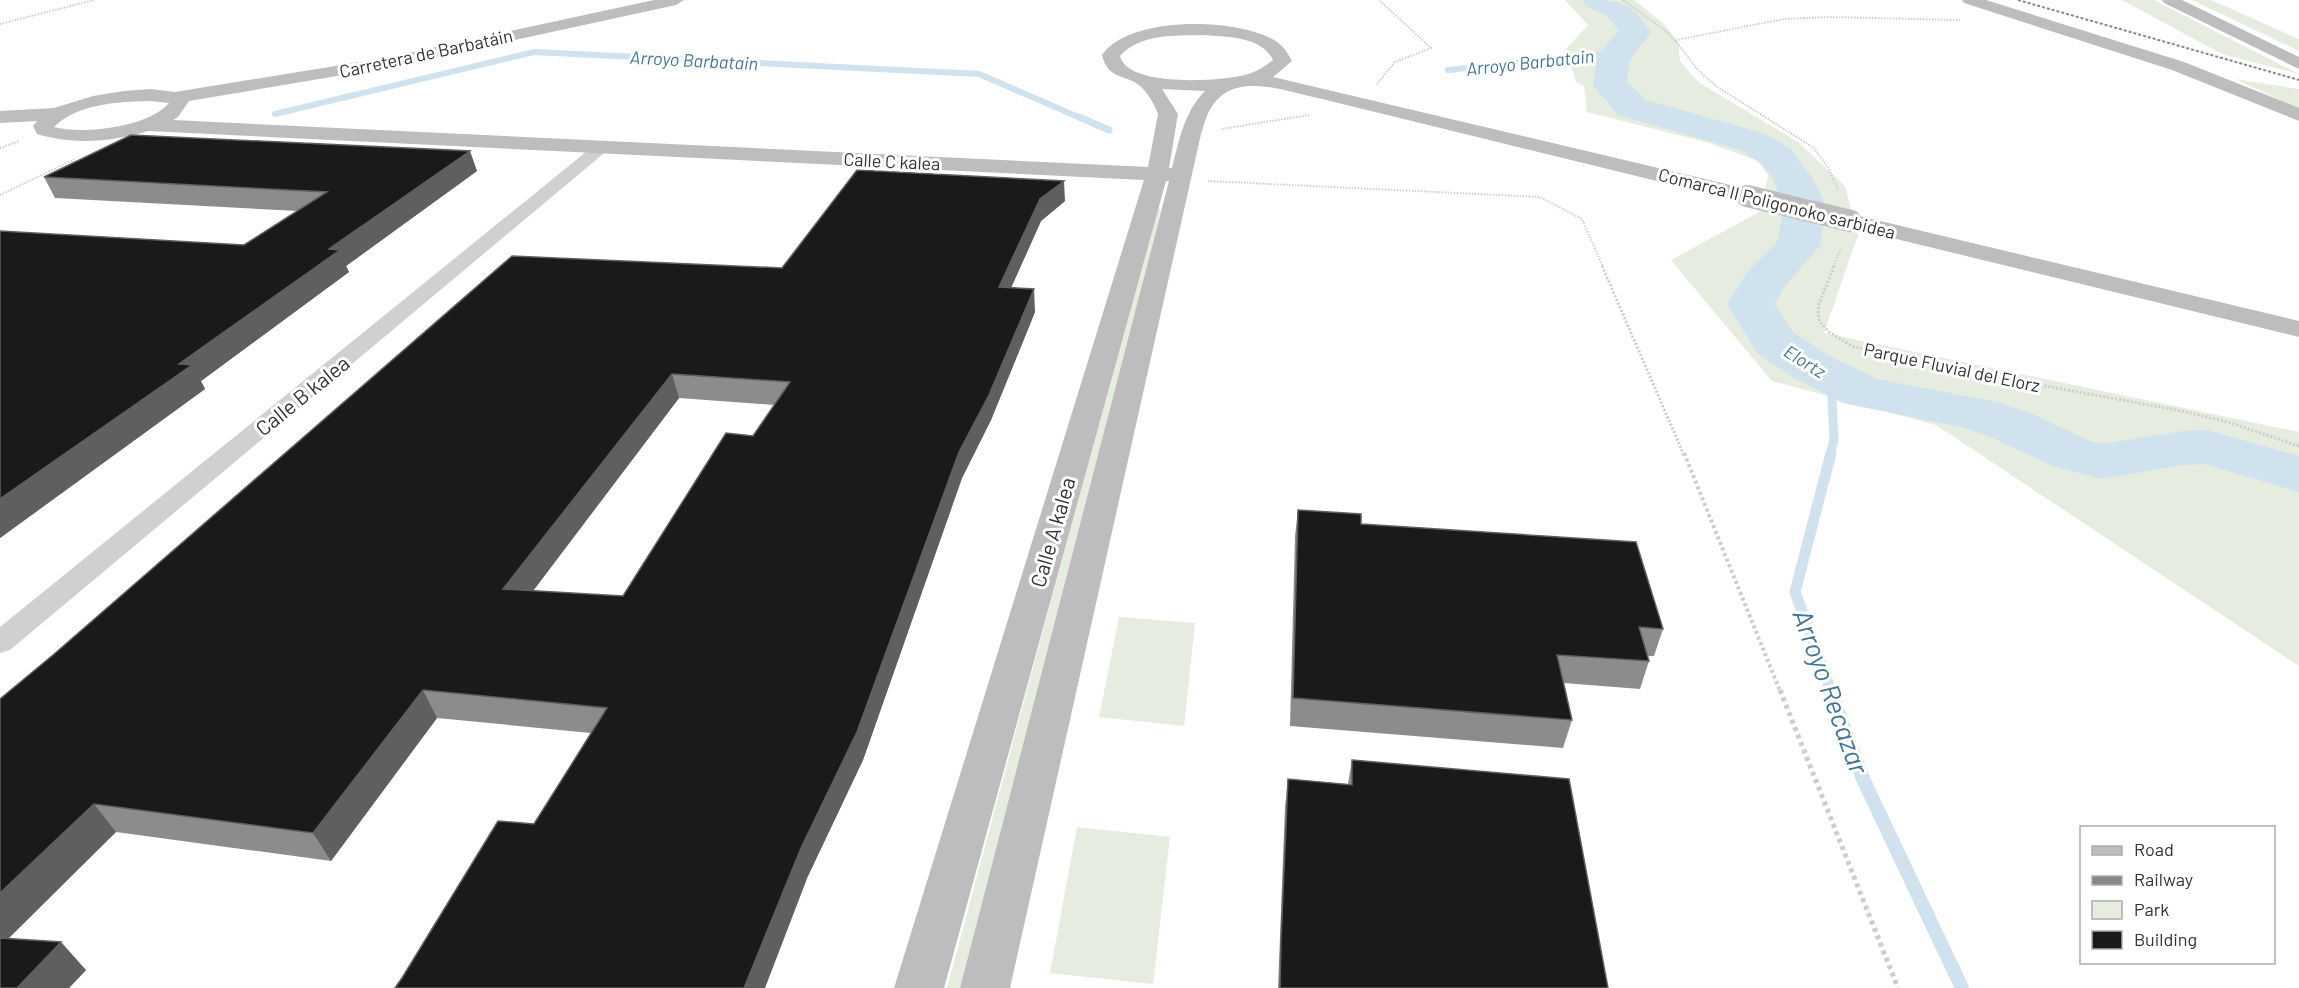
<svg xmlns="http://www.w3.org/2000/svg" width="2299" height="988" font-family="Barlow,sans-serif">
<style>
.green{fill:#e6ecdf}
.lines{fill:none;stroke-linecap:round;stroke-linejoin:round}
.stream-far4{stroke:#cfe2ee;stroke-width:6}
.stream-far3{stroke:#cfe2ee;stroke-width:7}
.stream-far2{stroke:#cfe2ee;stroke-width:9}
.stream-far1{stroke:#cfe2ee;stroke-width:11}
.stream{stroke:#cfe2ee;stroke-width:14}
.river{fill:#cfe2ee;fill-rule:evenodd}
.path-far3{stroke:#cdcdcd;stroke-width:2;stroke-dasharray:1.5 1.5;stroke-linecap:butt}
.path-far2{stroke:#cdcdcd;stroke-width:3;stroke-dasharray:2 2;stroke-linecap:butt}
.path-far1{stroke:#cdcdcd;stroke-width:4;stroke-dasharray:3 3;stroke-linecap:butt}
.path{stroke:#cdcdcd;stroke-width:5;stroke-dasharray:4 4;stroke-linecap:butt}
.street{fill:#d0d0d0;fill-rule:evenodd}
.secondary{fill:#bdbdbd;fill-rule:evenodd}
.rail{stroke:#888;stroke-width:2;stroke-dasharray:3 2;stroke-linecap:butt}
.secondary-bridge{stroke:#bdbdbd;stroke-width:22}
.wall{fill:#8c8c8c;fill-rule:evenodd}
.shaded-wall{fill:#5f5f5f}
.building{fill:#1a1a1a;stroke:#5f5f5f;stroke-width:1.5;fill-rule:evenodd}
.labels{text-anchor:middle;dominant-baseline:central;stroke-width:6;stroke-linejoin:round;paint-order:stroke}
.far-street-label{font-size:18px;fill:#333;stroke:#fff}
.far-water-label{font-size:18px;font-style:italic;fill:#3f7597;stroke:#fff}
.street-label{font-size:21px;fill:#333;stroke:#fff}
.near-water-label{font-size:27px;font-style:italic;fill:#3f7597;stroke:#fff}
</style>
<rect width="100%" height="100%" fill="#fff"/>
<path class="green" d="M1565,0H1634L1664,24L1678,43L1680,61L1698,82L1798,142L1845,186L1858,235L1824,333L2299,432V666L1936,425L1772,381L1671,260L1761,211L1768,175L1758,161L1706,142L1587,112L1584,86L1576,82L1566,49L1588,25Z
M2122,0H2154L2299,74L2222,54Z
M2192,0H2211L2299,39V51Z
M2235,79L2299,89V109Z
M1159,208L1161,209L1141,293L960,988H947L1156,209Z
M1119,617L1195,623L1184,726L1099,717Z
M1077,827L1170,837L1153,984L1050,973Z"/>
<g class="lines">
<path class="stream-far4" d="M1448,70L1613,53
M275,114L534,52L979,74L1083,119"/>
<path class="stream-far3" d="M1079,117L1109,130"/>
<path class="stream-far2" d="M1830,455L1834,440L1831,378"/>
<path class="stream-far1" d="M1831,453L1795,592L1831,691"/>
<path class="stream" d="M1830,690L1863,779L1962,988"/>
<path class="river" d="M1582,0C1621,0 1628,0 1651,32C1634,58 1630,47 1627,82L1646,100L1766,134L1790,148L1813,179L1826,206L1820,246L1785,286L1775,304L1793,332L1830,356L1877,379L1997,402L2033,414L2090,441L2103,444L2183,431L2207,430L2299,456V492L2204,464L2183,465L2102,479L2050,465L1993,438L1965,428L1843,403L1794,378L1757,353L1727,304L1749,270L1777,242L1784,206L1773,179L1762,164L1740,150L1618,115L1593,85L1598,54L1619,31L1607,16L1586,6Z"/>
<path class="path-far3" d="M1623,0L1670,34L1698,70L1716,86L1814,148L1829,169L1838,190
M0,24L94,0
M1676,40L1784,19L1828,17L1960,20
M1377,84L1395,62L1431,48L1379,0
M1222,129L1309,115
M0,148L19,141
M1208,181L1540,197L1582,219L1603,267
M0,195L75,159
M1833,267L1841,248"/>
<path class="path-far2" d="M1602,266L1684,455
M1834,266L1819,304L1818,314L1820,322L1829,332L1852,346L1909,361L2182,411L2231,423L2299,446"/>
<path class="path-far1" d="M1684,453L1780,691"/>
<path class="path" d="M1780,690L1898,988"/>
<path class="street" d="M603,141L609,143L611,146L609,149L10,650L0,653V627L597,143Z"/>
<path class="secondary" d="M654,0H684L676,5L390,67L189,101L178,117L173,120L1148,167L1158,114C1155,105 1148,93 1140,86C1127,74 1108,81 1102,55C1130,15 1236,18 1274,40C1283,45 1287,52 1292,61L1273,77L1747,189L1755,191L1758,196L1755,201L1747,203L1318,98C1284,91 1233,70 1211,108C1206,115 1204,126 1201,134L1010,988H960L1169,181H1166L944,988H894L1144,180L148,131C112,142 73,145 37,134L33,126L37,121L0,123V111L54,108L93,96L124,91L150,89L175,92L390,57ZM1203,35C1226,37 1262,36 1273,60C1265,67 1256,72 1245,75C1221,81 1128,88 1120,56C1141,33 1175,36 1203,35ZM1162,89L1205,91C1184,112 1179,141 1172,168H1169L1178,114ZM150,101L169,103C149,127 84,135 54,127C78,103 119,102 150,101Z
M1962,0H1986L2184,62L2299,108V121L2172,70L1964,3Z
M2162,0H2182L2299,57V69L2164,3Z
M1851,214L2299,321V337L1843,226L1839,221L1843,216Z"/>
<path class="rail" d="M2018,0L2299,80"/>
<path class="secondary-bridge" d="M1747,196L1851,221"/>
</g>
<path class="wall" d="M477,171L346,266L349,272L201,381L205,389L0,538V231L244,245L298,211L55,198L44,177Z
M1065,201L1041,221L1011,288L1035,312L991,420L962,478L863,760L808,876L534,824L591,733L437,718L331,861L116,832L8,938L86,970L69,988H0V699L782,268ZM679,398L775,405L753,436L623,596L533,591Z
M1298,510L1361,524L1663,629L1654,656H1647L1649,661L1640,689L1564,683L1572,720L1563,748L1290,726L1295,536Z
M1352,760L1608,988H1278L1285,807L1288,779L1348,784Z"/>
<path class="shaded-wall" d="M470,151L477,171L346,266L349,272L201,381L205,389L0,538V499L329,249Z
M1064,181L1065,201L1041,221L1001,310L999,287L1040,199Z
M1034,289L1035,312L991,420L962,478L863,760L808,876L765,988H744L959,452Z
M672,374L679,398L514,616L503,589Z
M423,690L437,718L331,861L313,833Z
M94,804L116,832L0,947V893Z
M61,942L86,970L69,988H17Z"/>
<path class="building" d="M131,135L470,151L329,249L340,250L179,364L192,365L0,499V231L244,245L327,192L44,177Z
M857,170L1064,181L1040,199L999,287L1034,289L989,395L959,452L857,732L801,848L744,988H395L402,978L498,821L534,824L607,708L423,690L313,833L94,804L0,893V699L53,655L512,256L782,268ZM672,374L790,382L753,436L726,433L623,596L503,589Z
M1298,510L1361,514V524L1636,542L1663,629L1639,627L1649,661L1557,655L1572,720L1293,698Z
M1352,760L1569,779L1608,988H1280L1281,939L1288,779L1352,785Z
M0,938L61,942L17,988H0Z"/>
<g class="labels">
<g class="far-street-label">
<text transform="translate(426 53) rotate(-12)">Carretera de Barbatáin</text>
<text transform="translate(892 161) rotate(3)">Calle C kalea</text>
<text transform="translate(1777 203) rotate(14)">Comarca II Poligonoko sarbidea</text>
<text transform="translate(1952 367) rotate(12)">Parque Fluvial del Elorz</text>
</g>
<g class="far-water-label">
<text transform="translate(694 60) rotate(3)">Arroyo Barbatain</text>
<text transform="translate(1530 62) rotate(-6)">Arroyo Barbatain</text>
<text transform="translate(1805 361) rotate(32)">Elortz</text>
</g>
<g class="street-label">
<text transform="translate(302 395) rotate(-39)">Calle B kalea</text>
<text transform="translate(1052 532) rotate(-74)">Calle A kalea</text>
</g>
<g class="near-water-label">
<text transform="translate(1832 691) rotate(70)">Arroyo Recazar</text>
</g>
</g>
<rect x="2080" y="826" width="195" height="138" fill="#ffffff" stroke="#adadad" stroke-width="1.5"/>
<rect x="2092" y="846" width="30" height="9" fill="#bdbdbd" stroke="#adadad" stroke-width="1.5"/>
<text x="2134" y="856" font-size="18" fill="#333333">Road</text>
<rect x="2092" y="876" width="30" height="9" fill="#888888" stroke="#adadad" stroke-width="1.5"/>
<text x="2134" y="886" font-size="18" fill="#333333">Railway</text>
<rect x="2092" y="901" width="30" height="18" fill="#e6ecdf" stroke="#adadad" stroke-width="1.5"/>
<text x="2134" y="916" font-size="18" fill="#333333">Park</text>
<rect x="2092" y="931" width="30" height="18" fill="#1a1a1a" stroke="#adadad" stroke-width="1.5"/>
<text x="2134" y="946" font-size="18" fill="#333333">Building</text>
</svg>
